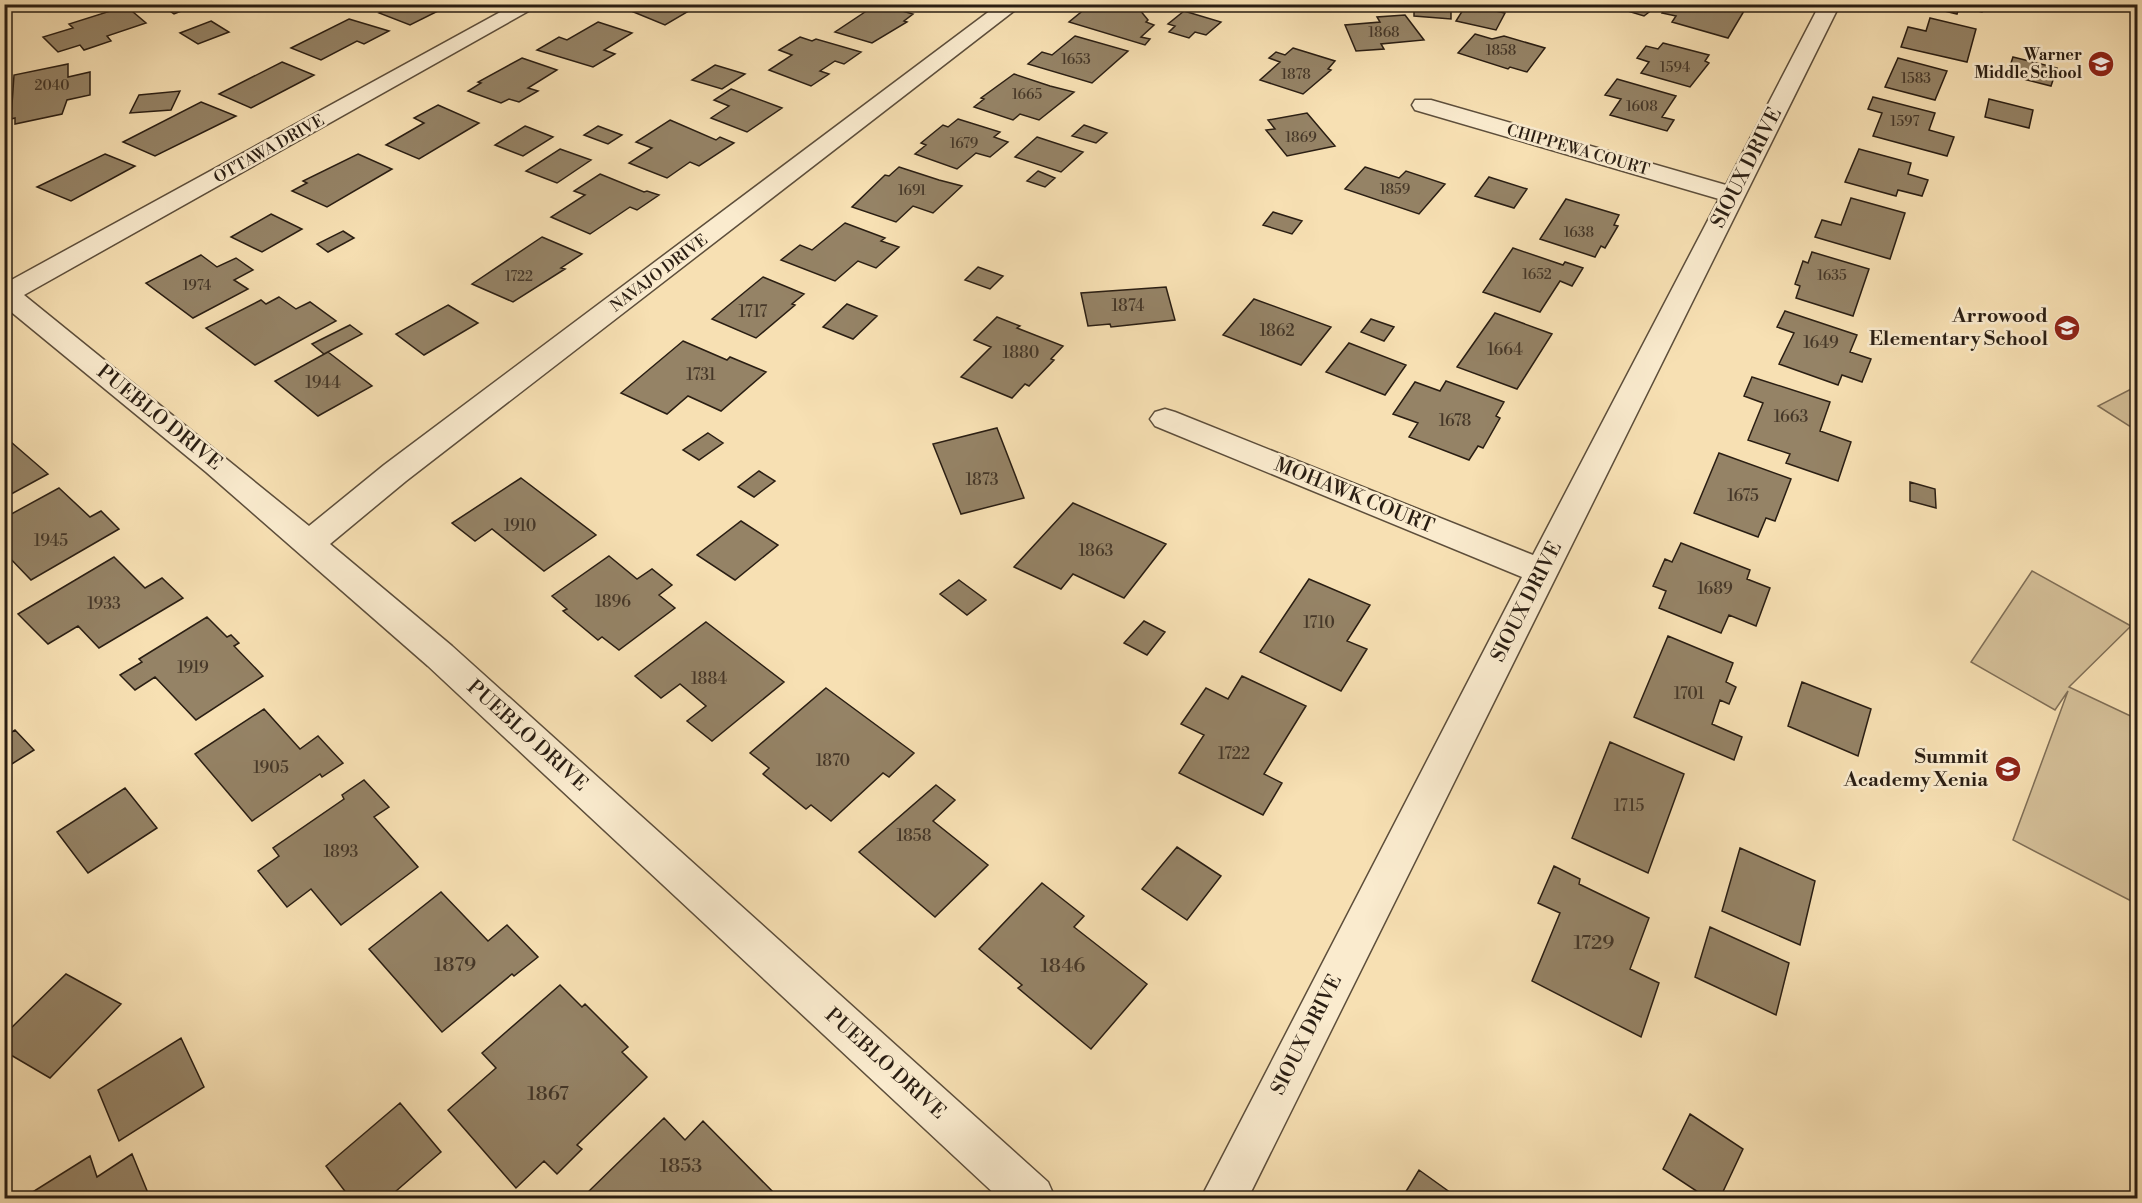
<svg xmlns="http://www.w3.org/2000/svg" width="2142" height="1203" font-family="'Libre Bodoni',serif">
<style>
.green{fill:#d4bf98;stroke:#7f6e56;stroke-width:1.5}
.building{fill:#958366;stroke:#2a1e13;stroke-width:1.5}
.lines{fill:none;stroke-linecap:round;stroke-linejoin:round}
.street-casing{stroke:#5d4e3b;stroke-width:3}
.street{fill:#faebce;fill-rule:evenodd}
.labels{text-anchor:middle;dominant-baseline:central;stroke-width:5;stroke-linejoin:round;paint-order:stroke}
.far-number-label{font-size:14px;fill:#453728}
.far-poi-label{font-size:16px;font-weight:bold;fill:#2a1e13;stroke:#faebce;text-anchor:end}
.far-street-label{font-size:16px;fill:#2a1e13;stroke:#faebce}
.number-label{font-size:16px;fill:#453728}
.street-label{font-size:20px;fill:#2a1e13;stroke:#faebce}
.poi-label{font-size:20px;font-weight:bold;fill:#2a1e13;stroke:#faebce;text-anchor:end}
.near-number-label{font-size:20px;fill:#453728}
</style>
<rect width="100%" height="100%" fill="#f7e0b3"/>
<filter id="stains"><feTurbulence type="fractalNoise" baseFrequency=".00333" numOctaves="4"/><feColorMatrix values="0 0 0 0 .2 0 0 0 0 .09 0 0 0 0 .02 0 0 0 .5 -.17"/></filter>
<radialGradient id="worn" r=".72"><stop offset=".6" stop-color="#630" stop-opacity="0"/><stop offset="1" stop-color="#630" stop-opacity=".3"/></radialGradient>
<path class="green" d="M2137,386V431L2098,406Z
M2032,571L2131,626L2069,687L2137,719V904L2013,840L2068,691L2055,710L1971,662Z"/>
<path class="building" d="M160,4H199L174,14Z
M396,4H452L410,25L379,13Z
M622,4H692L689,6L694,8L665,25L619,6Z
M877,4L913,14L904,21L907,22L872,43L835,32Z
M1091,4L1145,5L1139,9L1148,20L1146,22L1154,25L1141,37L1150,39L1145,45L1069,22Z
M1414,4H1451V19L1414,16Z
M1630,4H1640L1653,9L1644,16L1624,10Z
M1668,4H1740L1747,6L1728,38L1672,22L1676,16L1662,13Z
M1916,4H1985L1982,12L1963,8H1959L1957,14Z
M1466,5L1505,13L1496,30L1456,21Z
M126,6L146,23L107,36L111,41L84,50L80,45L58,52L43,37L73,28L69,24Z
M1184,11L1221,22L1206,35L1195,32L1189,38L1169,32L1175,26L1168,24Z
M1405,15L1424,40L1381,44L1384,49L1356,51L1345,25L1380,22L1377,17Z
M1930,18L1976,29L1967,62L1901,47L1908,27L1926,31Z
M349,19L389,31L364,44L357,41L321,60L291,48Z
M211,21L229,32L198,44L180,33Z
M598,22L632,33L604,50L615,54L593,67L537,50L559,37L567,40Z
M1475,34L1492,39L1504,36L1545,48L1527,72L1510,67L1508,69L1458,53Z
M1075,36L1128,51L1092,83L1028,64L1042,52L1052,55Z
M800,37L812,41L816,39L861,52L844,64L835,61L820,71L829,74L811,86L769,70L792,55L779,50Z
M1663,43L1709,55L1705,61L1709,63L1690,87L1641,73L1649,62L1637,58L1646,46L1658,49Z
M1293,48L1335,61L1328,69L1331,70L1303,94L1260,80L1280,62L1269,58L1276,52L1285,55Z
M2013,57L2057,68L2051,86L2007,75Z
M522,58L557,70L528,88L538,91L519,102L509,99L501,103L468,91L481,83L478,82Z
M1898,58L1947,71L1935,100L1885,87Z
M282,62L314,75L251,108L219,94Z
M68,64V77L90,72V95L67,100L62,114L15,124V118L11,119L14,75Z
M715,65L745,74L722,89L692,80Z
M1014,74L1050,86L1074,92L1039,120L1020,114L1013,120L974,107L984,99L981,98Z
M1617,79L1676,96L1662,117L1674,120L1667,131L1610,115L1621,99L1605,95Z
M731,89L782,108L747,132L711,118L729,106L714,100Z
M180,91L171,110L130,113L139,95Z
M1873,97L1935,113L1929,130L1954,137L1947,156L1873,136L1882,113L1868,109Z
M1989,99L2033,110L2029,128L1985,117Z
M201,102L236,116L155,156L123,142Z
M438,105L479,123L419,159L386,145L424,123L414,118Z
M1307,113L1335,146L1287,156L1266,130L1275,129L1268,120Z
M958,119L1000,132L994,137L1008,142L990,157L976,153L957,169L915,154L926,145L921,143L943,125L948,127Z
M670,120L716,140L720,137L734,143L699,166L690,162L667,178L629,163L652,148L636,142Z
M1084,125L1107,133L1096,143L1072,136Z
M525,126L553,137L523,156L495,145Z
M598,126L622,135L608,144L584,135Z
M1037,137L1083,152L1061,172L1015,157Z
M560,149L591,160L557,183L526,171Z
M1859,149L1911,163L1908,174L1928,180L1922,196L1898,190L1896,196L1845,182Z
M105,154L135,166L71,201L37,187Z
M358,154L392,169L327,207L292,191L307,183L303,181Z
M899,167L939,180L962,186L933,213L913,206L896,222L852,207L885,175L889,176Z
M1365,167L1399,178L1406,171L1445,184L1419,214L1345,189Z
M1038,171L1055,178L1045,187L1027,181Z
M600,174L644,192L647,191L659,195L637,210L630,207L590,234L551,217L585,195L574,191Z
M1489,177L1527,189L1514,208L1475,196Z
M1851,198L1905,213L1890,259L1815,237L1822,220L1841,225Z
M1566,199L1619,215L1614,225L1618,226L1605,248L1601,246L1595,257L1540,239Z
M1273,212L1302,221L1292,234L1263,225Z
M271,214L302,229L262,252L231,237Z
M845,223L885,238L881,241L899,247L876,268L858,261L835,281L781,260L800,245L812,250Z
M343,231L354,238L328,252L317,244Z
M542,237L582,254L561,268L565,269L513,302L472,284Z
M1513,248L1563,265L1565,262L1583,268L1572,286L1560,281L1540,312L1483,292Z
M1812,252L1869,269L1853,316L1796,298L1800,286L1795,284L1803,261L1808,263Z
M201,255L217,267L236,258L253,270L234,280L248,289L193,318L146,283Z
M978,267L1003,276L990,289L965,280Z
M763,277L804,294L792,304L795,305L756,338L712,319Z
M1166,287L1175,320L1111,327L1110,324L1088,326L1081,293Z
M279,297L296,309L310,302L336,321L255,365L206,328L261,300L266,304Z
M1254,299L1331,327L1301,365L1223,335Z
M847,304L877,316L853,339L823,327Z
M448,305L478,323L424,355L396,334Z
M1785,311L1857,335L1850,352L1871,359L1862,382L1842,375L1838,385L1779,364L1794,333L1777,327Z
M1495,313L1552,334L1517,389L1457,367Z
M997,317L1020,326L1017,328L1063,346L1051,359L1054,360L1029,386L1025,384L1012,398L961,377L991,347L974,340Z
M1371,319L1394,327L1384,341L1361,332Z
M350,325L362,334L324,354L312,344Z
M683,341L727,360L730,357L766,372L721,411L688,396L667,414L621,393Z
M1349,343L1406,365L1385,395L1326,372Z
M328,352L372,386L318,416L275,381Z
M1752,377L1830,402L1820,431L1851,442L1838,481L1786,463L1790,454L1748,440L1763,403L1744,396Z
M1446,381L1504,402L1496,416L1500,418L1483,448L1478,446L1469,460L1409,437L1418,423L1393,414L1415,382L1440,391Z
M997,428L1024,498L961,514L933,444Z
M708,433L723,443L699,460L683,450Z
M4,436L48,474L4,498Z
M1719,453L1791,479L1775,521L1766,518L1758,537L1694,513Z
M759,471L775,481L754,497L738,487Z
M521,478L596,535L544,571L492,529L475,541L452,523Z
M1910,482L1935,489L1936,508L1910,501Z
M59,488L90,517L101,511L119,529L31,580L4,552V518Z
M1073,503L1166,544L1124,598L1073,574L1061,589L1014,567Z
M741,521L778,545L735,580L697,555Z
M1681,543L1750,570L1747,579L1770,588L1756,626L1729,615L1721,633L1659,608L1666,591L1653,586L1665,559L1672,562Z
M609,556L637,579L652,569L672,585L659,595L675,608L619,650L602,637L598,640L563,611L567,609L552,596Z
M114,557L145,588L162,578L183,598L99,648L78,626L48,644L18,614Z
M1309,579L1370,605L1347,641L1367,649L1341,691L1260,652Z
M959,580L986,600L967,615L940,594Z
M207,617L227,637L231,635L239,643L234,646L263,676L196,720L155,677L135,690L120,675L142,662L139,659Z
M1144,621L1165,632L1147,655L1124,643Z
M706,622L784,682L712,741L687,721L706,706L680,684L661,698L635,676Z
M1668,636L1733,663L1726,682L1736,687L1729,704L1720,700L1712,724L1742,737L1734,760L1634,717Z
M1242,676L1306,706L1264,774L1282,783L1263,815L1179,773L1204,735L1181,724L1206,688L1228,699Z
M1802,682L1871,709L1858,756L1788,726Z
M826,688L914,753L889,777L883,773L831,821L811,805L806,809L763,774L769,768L750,753Z
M264,709L300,749L318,736L343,763L322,777L320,774L252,821L195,754Z
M15,730L34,750L7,767L4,765V737Z
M1610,742L1684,774L1648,873L1572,838Z
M364,780L389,807L374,817L418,867L341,925L311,889L287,907L258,871L279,856L273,848L344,799L342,795Z
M936,785L955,800L933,821L988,865L935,917L859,852Z
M125,788L157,828L88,873L57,832Z
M1177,847L1221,876L1187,920L1142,889Z
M1740,848L1815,881L1800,945L1722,911Z
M1554,866L1580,879L1579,884L1649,918L1630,969L1659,983L1641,1037L1532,981L1560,913L1538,903Z
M1042,883L1084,916L1074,927L1147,984L1091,1049L1018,988L1022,985L979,949Z
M441,892L488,941L507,925L538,957L514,976L512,974L442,1032L369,949Z
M1710,927L1789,963L1776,1015L1695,977Z
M66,974L121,1004L50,1078L4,1051V1035Z
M560,985L582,1007L585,1004L628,1047L622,1052L647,1077L577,1145L582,1149L557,1174L544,1161L516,1188L448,1110L496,1068L482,1053Z
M181,1038L204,1087L119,1141L98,1090Z
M400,1103L441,1152L388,1198H350L326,1166Z
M1690,1114L1743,1149L1720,1198H1707L1663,1169Z
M664,1118L685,1140L703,1121L778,1197L588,1198L591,1196L588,1192Z
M132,1154L150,1198H23L90,1156L97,1177Z
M1419,1170L1458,1198H1402Z"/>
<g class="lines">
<defs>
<path id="street" d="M515,4H541L24,295L309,526L384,465L999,4H1023L406,481L330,544L452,646L1048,1182L1055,1198H999L428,666L206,472L4,306V284Z
M1820,4H1840L1248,1198H1201L1522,577L1155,426L1150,419L1155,412L1165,409L1175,412L1533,555L1719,199L1415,110L1412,105L1415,100H1431L1726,185Z"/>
</defs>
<use href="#street" class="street-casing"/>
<use href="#street" class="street"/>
</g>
<defs>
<symbol id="school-disc" viewBox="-11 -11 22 22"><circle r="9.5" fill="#8f2418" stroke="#faebce"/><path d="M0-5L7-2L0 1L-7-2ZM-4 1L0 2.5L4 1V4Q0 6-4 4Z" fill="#fff"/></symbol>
</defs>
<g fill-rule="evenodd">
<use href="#school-disc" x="2086" y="49" width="30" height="30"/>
<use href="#school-disc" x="2052" y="313" width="30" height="30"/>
<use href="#school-disc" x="1993" y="754" width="30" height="30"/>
</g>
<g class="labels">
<g class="far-number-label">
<text x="1384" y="33">1868</text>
<text x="1501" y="51">1858</text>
<text x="1076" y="60">1653</text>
<text x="1675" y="68">1594</text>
<text x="1296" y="75">1878</text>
<text x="1916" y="79">1583</text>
<text x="52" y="86">2040</text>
<text x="1027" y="95">1665</text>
<text x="1642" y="107">1608</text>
<text x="1905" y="122">1597</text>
<text x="1301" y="138">1869</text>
<text x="964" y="144">1679</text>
<text x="1395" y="190">1859</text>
<text x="912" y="191">1691</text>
<text x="1579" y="233">1638</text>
<text x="1537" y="275">1652</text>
<text x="1832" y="276">1635</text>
<text x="519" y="277">1722</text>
<text x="197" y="286">1974</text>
</g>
<g class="far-poi-label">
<text x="2082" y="55">Warner<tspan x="2082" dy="18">Middle School</tspan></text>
</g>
<g class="far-street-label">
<text transform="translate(269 149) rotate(-29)">OTTAWA DRIVE</text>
<text transform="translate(1578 150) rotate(16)">CHIPPEWA COURT</text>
<text transform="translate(659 273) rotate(-37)">NAVAJO DRIVE</text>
</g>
<g class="number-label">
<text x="1128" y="306">1874</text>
<text x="753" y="312">1717</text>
<text x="1277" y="331">1862</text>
<text x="1821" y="343">1649</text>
<text x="1505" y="350">1664</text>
<text x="1021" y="353">1880</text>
<text x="701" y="375">1731</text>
<text x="323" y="383">1944</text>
<text x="1791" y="417">1663</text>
<text x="1455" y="421">1678</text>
<text x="982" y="480">1873</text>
<text x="1743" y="496">1675</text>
<text x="520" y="526">1910</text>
<text x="51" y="541">1945</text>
<text x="1096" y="551">1863</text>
<text x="1715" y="589">1689</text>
<text x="613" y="602">1896</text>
<text x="104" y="604">1933</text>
<text x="1319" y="623">1710</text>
<text x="193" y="668">1919</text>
<text x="709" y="679">1884</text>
<text x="1689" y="694">1701</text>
<text x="1234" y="754">1722</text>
<text x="833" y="761">1870</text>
<text x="271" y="768">1905</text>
<text x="1629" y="806">1715</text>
<text x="914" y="836">1858</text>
<text x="341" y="852">1893</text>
</g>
<g class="street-label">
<text transform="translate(1747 168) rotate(-63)">SIOUX DRIVE</text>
<text transform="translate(159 418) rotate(39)">PUEBLO DRIVE</text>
<text transform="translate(1354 496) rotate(22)">MOHAWK COURT</text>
<text transform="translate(1527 602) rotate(-63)">SIOUX DRIVE</text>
<text transform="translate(527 736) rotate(42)">PUEBLO DRIVE</text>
<text transform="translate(1307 1035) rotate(-63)">SIOUX DRIVE</text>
<text transform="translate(885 1064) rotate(42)">PUEBLO DRIVE</text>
</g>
<g class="poi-label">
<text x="2048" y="316">Arrowood<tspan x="2048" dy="23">Elementary School</tspan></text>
<text x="1988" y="757">Summit<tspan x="1988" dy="23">Academy Xenia</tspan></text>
</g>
<g class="near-number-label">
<text x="1594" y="943">1729</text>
<text x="455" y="965">1879</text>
<text x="1063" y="966">1846</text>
<text x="548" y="1094">1867</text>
<text x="681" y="1166">1853</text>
</g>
</g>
<rect width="2142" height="1203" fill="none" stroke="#f7e0b3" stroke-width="24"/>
<rect x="6" y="6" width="2130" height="1191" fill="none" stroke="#2a1e13" stroke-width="3"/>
<rect x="12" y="12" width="2118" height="1179" fill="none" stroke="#2a1e13" stroke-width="1.5"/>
<rect width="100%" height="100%" filter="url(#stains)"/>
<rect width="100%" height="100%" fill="url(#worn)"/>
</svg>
